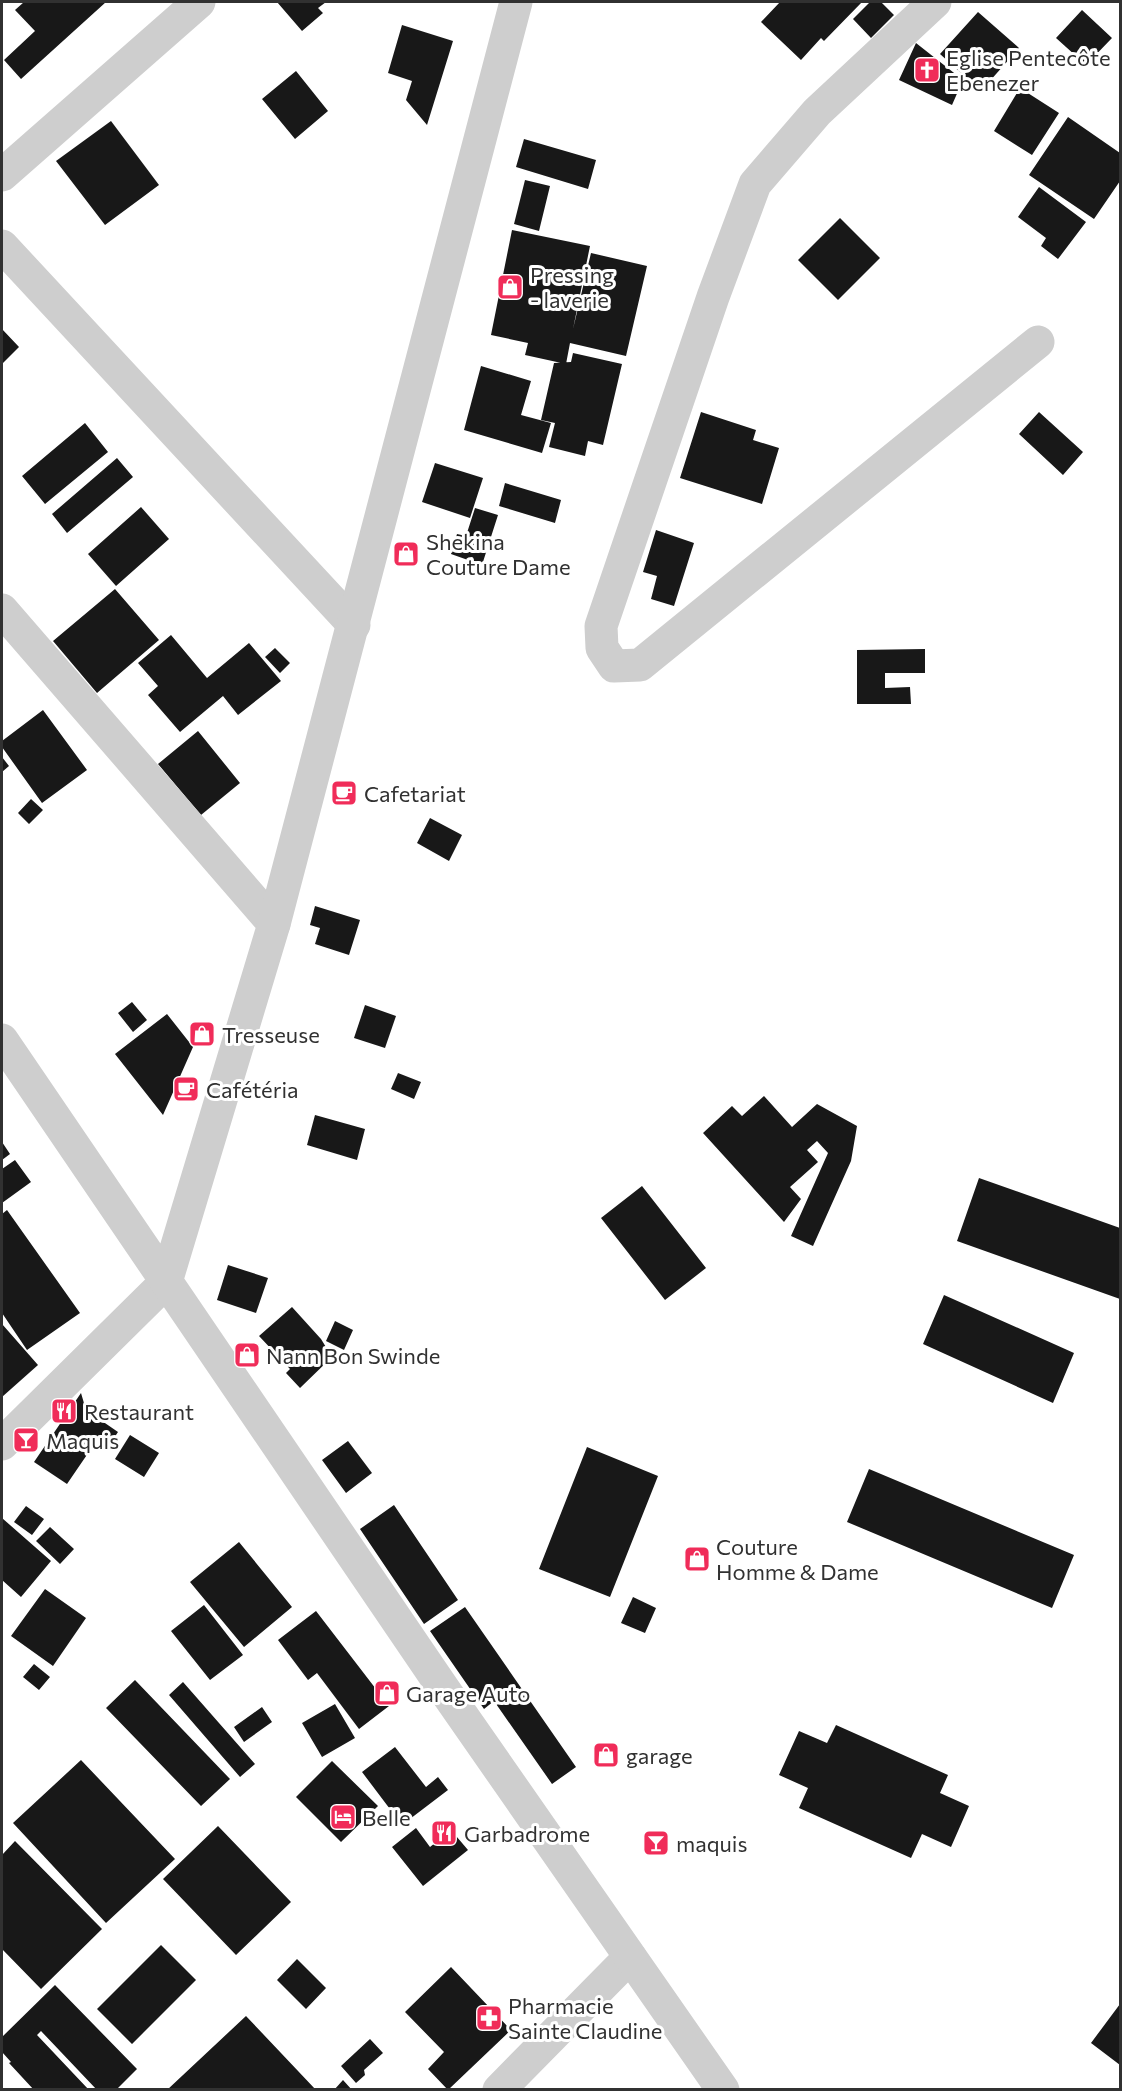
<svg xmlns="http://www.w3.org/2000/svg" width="1122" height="2091" font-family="Commissioner,sans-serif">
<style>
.building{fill:#181818}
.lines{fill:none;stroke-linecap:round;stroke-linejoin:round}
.minor{stroke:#cecece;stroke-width:33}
.tertiary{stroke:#cecece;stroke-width:33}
.labels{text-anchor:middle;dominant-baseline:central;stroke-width:6;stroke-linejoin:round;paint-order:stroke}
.poi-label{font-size:22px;fill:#313131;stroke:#fff;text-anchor:start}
</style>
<rect width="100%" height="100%" fill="#fff"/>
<path class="building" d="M24,2H106L21,79L4,60L35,31L15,10Z
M277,2H326L318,8L323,13L302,31Z
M780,2H862L824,41L821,38L801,60L761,22Z
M870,2H881L894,15L871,38L853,19Z
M1082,10L1112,38L1086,65L1056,38Z
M978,12L1019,48L981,91L940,54Z
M402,25L453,41L427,125L406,100L412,81L388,73Z
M916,43L963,80L952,105L899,80Z
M296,71L328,111L295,139L262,99Z
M1020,88L1059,113L1032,155L994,131Z
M1068,117L1120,153V181L1094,219L1029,175Z
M111,121L159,185L105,225L56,161Z
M524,139L596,160L588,189L516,167Z
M525,180L550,186L539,231L514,224Z
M1039,187L1086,222L1058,259L1041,246L1046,238L1018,217Z
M840,218L880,258L838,300L798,260Z
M512,230L590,246L573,329L591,253L647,266L626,356L570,343L566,364L525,355L528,343L491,335Z
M2,329L19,347L2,364Z
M573,353L622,364L603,445L588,441L585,456L549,447L555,423L541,420L554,363L571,362Z
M481,366L531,381L521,415L551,423L542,453L464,430Z
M701,412L756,430L753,440L779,448L762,504L680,478Z
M1039,412L1083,452L1063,475L1019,434Z
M85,423L108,452L45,504L22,476Z
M117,458L133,477L67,533L52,514Z
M435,463L483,478L470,518L422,502Z
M505,483L561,500L555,523L499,506Z
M141,507L169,539L116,586L88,554Z
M475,508L498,515L482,565L451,554L457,534L466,536Z
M656,530L694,543L674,606L651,599L657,576L643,572Z
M115,589L159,640L97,693L53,641Z
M171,635L207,678L249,643L281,681L238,715L223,696L180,732L148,695L158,686L138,663Z
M275,648L290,663L280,673L265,657Z
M925,649V673H885V688L910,687L911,704H857V650Z
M43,710L87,770L42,803L2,747V741Z
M198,731L240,783L201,815L158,764Z
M2,757L9,766L2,772Z
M31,799L43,810L29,824L18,813Z
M430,818L462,835L449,861L417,843Z
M315,906L360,920L349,955L315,944L320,928L310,925Z
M132,1002L147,1020L133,1032L118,1013Z
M365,1005L396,1016L385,1048L354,1038Z
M167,1014L193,1047L163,1115L115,1054Z
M398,1073L421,1082L414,1099L391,1089Z
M764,1096L792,1127L817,1104L857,1126L851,1161L813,1246L791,1236L828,1153L817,1141L807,1150L818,1162L790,1187L801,1199L784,1222L703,1133L732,1106L742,1116Z
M315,1115L365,1129L357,1160L307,1145Z
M2,1142L10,1154L2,1160Z
M15,1160L31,1182L2,1203V1169Z
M979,1178L1120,1228V1299L957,1241Z
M642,1186L706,1268L665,1300L601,1218Z
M7,1210L80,1313L27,1350L2,1313V1214Z
M228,1265L268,1278L256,1313L217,1300Z
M944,1295L1074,1353L1053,1403L923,1344Z
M292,1307L321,1339L332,1357L300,1388L286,1373L290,1369L259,1336Z
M335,1321L353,1330L344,1350L326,1341Z
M2,1324L38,1365L2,1397Z
M81,1393L86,1410L118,1432L106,1450L95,1443L67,1484L34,1462Z
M130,1435L159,1453L144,1477L115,1459Z
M348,1441L372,1473L346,1493L322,1460Z
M587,1447L658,1476L610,1597L539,1569Z
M869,1469L1074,1555L1052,1608L847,1522Z
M394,1505L458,1600L424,1624L360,1529Z
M26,1506L44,1519L32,1535L14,1522Z
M2,1518L51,1561L21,1597L2,1580Z
M50,1527L74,1549L60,1564L36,1541Z
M239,1542L292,1607L244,1647L190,1582Z
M45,1589L86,1618L53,1666L11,1636Z
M633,1597L656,1608L645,1633L621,1623Z
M204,1605L243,1655L210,1680L171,1631Z
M465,1607L576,1767L552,1784L494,1701L484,1709L430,1631Z
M316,1611L389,1706L359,1729L317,1673L308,1680L278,1640Z
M34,1664L50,1677L39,1690L23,1677Z
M135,1680L230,1779L201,1806L106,1708Z
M183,1682L255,1764L240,1777L169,1695Z
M335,1704L355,1738L322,1757L302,1723Z
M262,1707L272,1722L244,1742L234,1727Z
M836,1725L948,1775L940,1793L969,1806L951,1847L922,1834L911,1858L799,1808L808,1788L779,1775L799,1731L827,1743Z
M395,1747L426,1787L438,1777L448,1790L402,1825L362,1772Z
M81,1760L175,1859L106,1923L13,1823Z
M332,1761L378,1806L341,1842L296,1797Z
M218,1826L291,1902L236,1955L163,1879Z
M416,1828L430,1847L451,1830L468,1850L423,1886L392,1847Z
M15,1841L102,1929L41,1989L2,1949V1855Z
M161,1945L196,1980L132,2044L97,2009Z
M297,1959L326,1988L306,2009L277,1980Z
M451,1967L511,2030L448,2090L428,2069L444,2052L405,2012Z
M55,1985L137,2069L116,2090H97L41,2031L37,2035L89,2090H34L9,2063L11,2062L2,2052V2037Z
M1120,2004V2065L1091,2043Z
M246,2016L316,2090H167Z
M370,2039L383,2053L364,2070L365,2075L356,2083L341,2066Z
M343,2080L352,2090H334Z"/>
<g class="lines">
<path class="minor" d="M935,2L817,112L755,184L713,297L601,626L602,648L614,666L640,665L1038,342
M2,175L199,2
M2,246L354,625
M2,610L274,924
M2,1444L166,1282
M499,2090L630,1957"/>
<path class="tertiary" d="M2,1040L443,1688L723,2090
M166,1282L274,924L516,2"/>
</g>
<defs>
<symbol id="church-square" viewBox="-11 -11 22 22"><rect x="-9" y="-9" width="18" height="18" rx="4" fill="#f02c59" stroke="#fff"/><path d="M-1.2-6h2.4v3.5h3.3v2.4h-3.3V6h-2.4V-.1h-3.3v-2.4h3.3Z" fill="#fff"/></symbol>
<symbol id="shop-square" viewBox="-11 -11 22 22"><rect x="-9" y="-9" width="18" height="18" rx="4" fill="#f02c59" stroke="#fff"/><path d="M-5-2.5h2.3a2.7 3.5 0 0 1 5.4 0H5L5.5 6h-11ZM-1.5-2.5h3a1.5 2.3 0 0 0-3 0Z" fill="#fff"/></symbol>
<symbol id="cafe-square" viewBox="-11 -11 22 22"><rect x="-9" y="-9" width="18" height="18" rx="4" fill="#f02c59" stroke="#fff"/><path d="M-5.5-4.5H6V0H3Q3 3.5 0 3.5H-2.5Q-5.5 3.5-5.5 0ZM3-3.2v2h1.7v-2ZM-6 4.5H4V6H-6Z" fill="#fff"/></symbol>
<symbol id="restaurant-square" viewBox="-11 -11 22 22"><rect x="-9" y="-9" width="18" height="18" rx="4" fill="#f02c59" stroke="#fff"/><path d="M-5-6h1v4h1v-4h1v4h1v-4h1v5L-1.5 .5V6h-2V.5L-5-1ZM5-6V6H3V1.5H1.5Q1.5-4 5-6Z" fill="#fff"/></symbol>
<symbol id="bar-square" viewBox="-11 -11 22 22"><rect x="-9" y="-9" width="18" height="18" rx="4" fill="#f02c59" stroke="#fff"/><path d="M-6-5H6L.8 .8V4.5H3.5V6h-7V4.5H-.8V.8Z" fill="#fff"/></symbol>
<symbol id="hotel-square" viewBox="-11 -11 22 22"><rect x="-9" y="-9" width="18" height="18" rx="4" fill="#f02c59" stroke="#fff"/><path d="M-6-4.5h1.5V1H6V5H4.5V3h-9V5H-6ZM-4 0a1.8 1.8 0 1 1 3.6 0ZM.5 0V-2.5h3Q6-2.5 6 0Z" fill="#fff"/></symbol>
<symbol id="pharmacy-square" viewBox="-11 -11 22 22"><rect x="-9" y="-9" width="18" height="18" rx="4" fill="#f02c59" stroke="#fff"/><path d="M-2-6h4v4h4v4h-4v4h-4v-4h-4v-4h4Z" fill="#fff"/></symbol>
</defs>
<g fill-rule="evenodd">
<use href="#church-square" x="912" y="55" width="30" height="30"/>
<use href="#shop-square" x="495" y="272" width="30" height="30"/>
<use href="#shop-square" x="391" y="539" width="30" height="30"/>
<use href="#cafe-square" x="329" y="778" width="30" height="30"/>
<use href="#shop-square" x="187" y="1019" width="30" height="30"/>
<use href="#cafe-square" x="171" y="1074" width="30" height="30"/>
<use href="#shop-square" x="232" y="1340" width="30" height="30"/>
<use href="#restaurant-square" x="49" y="1396" width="30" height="30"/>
<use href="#bar-square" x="11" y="1425" width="30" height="30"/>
<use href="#shop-square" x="682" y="1544" width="30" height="30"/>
<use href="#shop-square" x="372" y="1678" width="30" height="30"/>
<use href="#shop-square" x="591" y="1740" width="30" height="30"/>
<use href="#hotel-square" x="328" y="1802" width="30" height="30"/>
<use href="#restaurant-square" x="429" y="1818" width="30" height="30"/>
<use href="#bar-square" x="641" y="1828" width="30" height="30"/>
<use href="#pharmacy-square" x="474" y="2003" width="30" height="30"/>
</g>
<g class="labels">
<g class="poi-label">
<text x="946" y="57">Eglise Pentecôte<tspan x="946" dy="25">Ebenezer</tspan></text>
<text x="530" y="274">Pressing<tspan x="530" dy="25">- laverie</tspan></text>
<text x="426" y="541">Shekina<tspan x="426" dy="25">Couture Dame</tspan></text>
<text x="364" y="793">Cafetariat</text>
<text x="222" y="1034">Tresseuse</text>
<text x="206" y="1089">Cafétéria</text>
<text x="266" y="1355">Nann Bon Swinde</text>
<text x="84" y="1411">Restaurant</text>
<text x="46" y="1440">Maquis</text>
<text x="716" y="1546">Couture<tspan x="716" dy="25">Homme &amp; Dame</tspan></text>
<text x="406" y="1693">Garage Auto</text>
<text x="626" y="1755">garage</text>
<text x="362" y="1817">Belle</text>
<text x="464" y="1833">Garbadrome</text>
<text x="676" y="1843">maquis</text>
<text x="508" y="2005">Pharmacie<tspan x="508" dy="25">Sainte Claudine</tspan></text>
</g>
</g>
<rect width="1122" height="2091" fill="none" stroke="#313131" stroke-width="6"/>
</svg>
